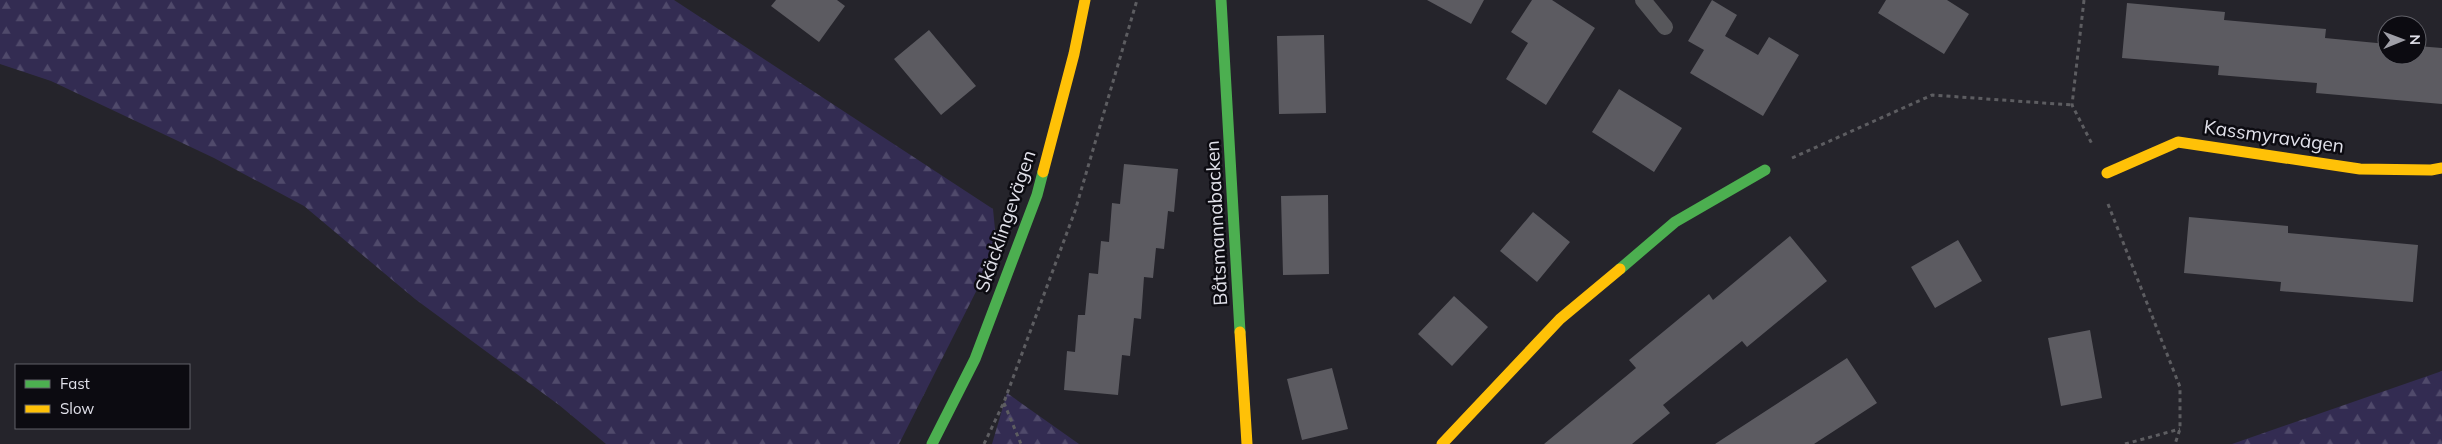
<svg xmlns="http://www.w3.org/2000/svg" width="2442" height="444" font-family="Mulish,sans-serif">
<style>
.forest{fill:url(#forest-firs)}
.building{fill:#5c5b61}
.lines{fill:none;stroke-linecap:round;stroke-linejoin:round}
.path{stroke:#5d5d61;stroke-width:3;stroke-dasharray:4 4;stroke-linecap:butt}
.lane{stroke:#57575b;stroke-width:16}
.fast{stroke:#4caf50;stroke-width:11}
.slow{stroke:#ffc107;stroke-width:11}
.labels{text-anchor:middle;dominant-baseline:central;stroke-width:5;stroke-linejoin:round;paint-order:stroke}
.street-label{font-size:19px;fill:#e1e1ea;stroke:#0c0b11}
</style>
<defs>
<pattern id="forest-firs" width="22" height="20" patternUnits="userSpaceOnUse" patternTransform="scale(1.25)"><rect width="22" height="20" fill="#332c52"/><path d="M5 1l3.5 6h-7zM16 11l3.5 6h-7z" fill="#504a6b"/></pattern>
</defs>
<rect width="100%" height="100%" fill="#25242b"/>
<path class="forest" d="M0,0H674L993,209L997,250L899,444H606L559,405L415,299L304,206L214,158L51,81L0,64Z
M2442,371V444H2232Z
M1007,393L1079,444H992Z"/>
<path class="building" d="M776,0H837L845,6L819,42L771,6Z
M1427,0H1484L1471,24Z
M1532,0H1552L1595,28L1546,105L1506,79L1528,43L1511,32Z
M1712,0L1737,15L1725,36L1758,55L1769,37L1799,55L1763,116L1690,73L1704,50L1688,41Z
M1886,0H1947L1969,14L1944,54L1878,13Z
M2127,3L2225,12L2224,20L2326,29L2325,38L2387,44V55H2417V46L2442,48V104L2316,93L2317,83L2218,75L2219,66L2122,58Z
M929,30L976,86L941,115L894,59Z
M1324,35L1326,113L1279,114L1277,36Z
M1619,89L1682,128L1654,172L1592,132Z
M1124,164L1178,169L1174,212L1168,211L1164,249L1156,248L1153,278L1144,277L1141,319L1134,318L1130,356L1122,355L1118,395L1064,390L1067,351L1075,352L1078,315H1085L1089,273L1098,274L1101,241L1109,242L1112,203L1120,204Z
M1328,195L1329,274L1283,275L1281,196Z
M1533,212L1570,242L1537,282L1500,251Z
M2189,217L2288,226V233L2418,245L2413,302L2280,291L2281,282L2184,273Z
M1790,236L1827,281L1747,347L1742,341L1663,405L1670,413L1632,444H1544L1636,368L1629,360L1709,294L1713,300Z
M1958,240L1982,281L1935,308L1911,267Z
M1454,296L1488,327L1452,366L1418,334Z
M2090,330L2102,398L2061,406L2048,338Z
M1847,358L1877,403L1814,444H1715Z
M1332,368L1348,429L1302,440L1287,379Z"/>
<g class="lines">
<path class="path" d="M2084,0L2072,105L2093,146
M1792,158L1932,95L2072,105
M2108,204L2180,387V429L2175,444
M1004,403L1021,444
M984,444L1004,402L1075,211L1137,0
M2125,444L2180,429"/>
<path class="lane" d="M1643,0L1665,27"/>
<path class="fast" d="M1221,0L1240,332
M1620,269L1675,222L1765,170
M932,444L975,359L1037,195L1043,172"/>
<path class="slow" d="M1043,172L1074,54L1085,0
M2107,173L2178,142L2360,169L2431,170L2442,168
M1240,332L1247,444
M1442,444L1560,319L1620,269"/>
</g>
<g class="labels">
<g class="street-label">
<text transform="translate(2274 136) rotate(8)">Kassmyravägen</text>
<text transform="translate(1005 221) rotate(-71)">Skäcklingevägen</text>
<text transform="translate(1216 223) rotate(-93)">Båtsmannabacken</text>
</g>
</g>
<rect x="15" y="364" width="175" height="65" fill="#0c0b11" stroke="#616168"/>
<rect x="25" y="380" width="25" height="8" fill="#4caf50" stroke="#616168"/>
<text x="60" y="389" font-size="15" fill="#e1e1ea">Fast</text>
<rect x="25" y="405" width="25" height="8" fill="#ffc107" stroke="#616168"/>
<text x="60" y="414" font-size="15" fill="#e1e1ea">Slow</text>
<g transform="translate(2402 40) rotate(89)"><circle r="24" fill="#0c0b11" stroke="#616168"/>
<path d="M0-4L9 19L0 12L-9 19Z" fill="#9f9fa7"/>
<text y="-8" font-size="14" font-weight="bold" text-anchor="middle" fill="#e1e1ea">N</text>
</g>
</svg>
